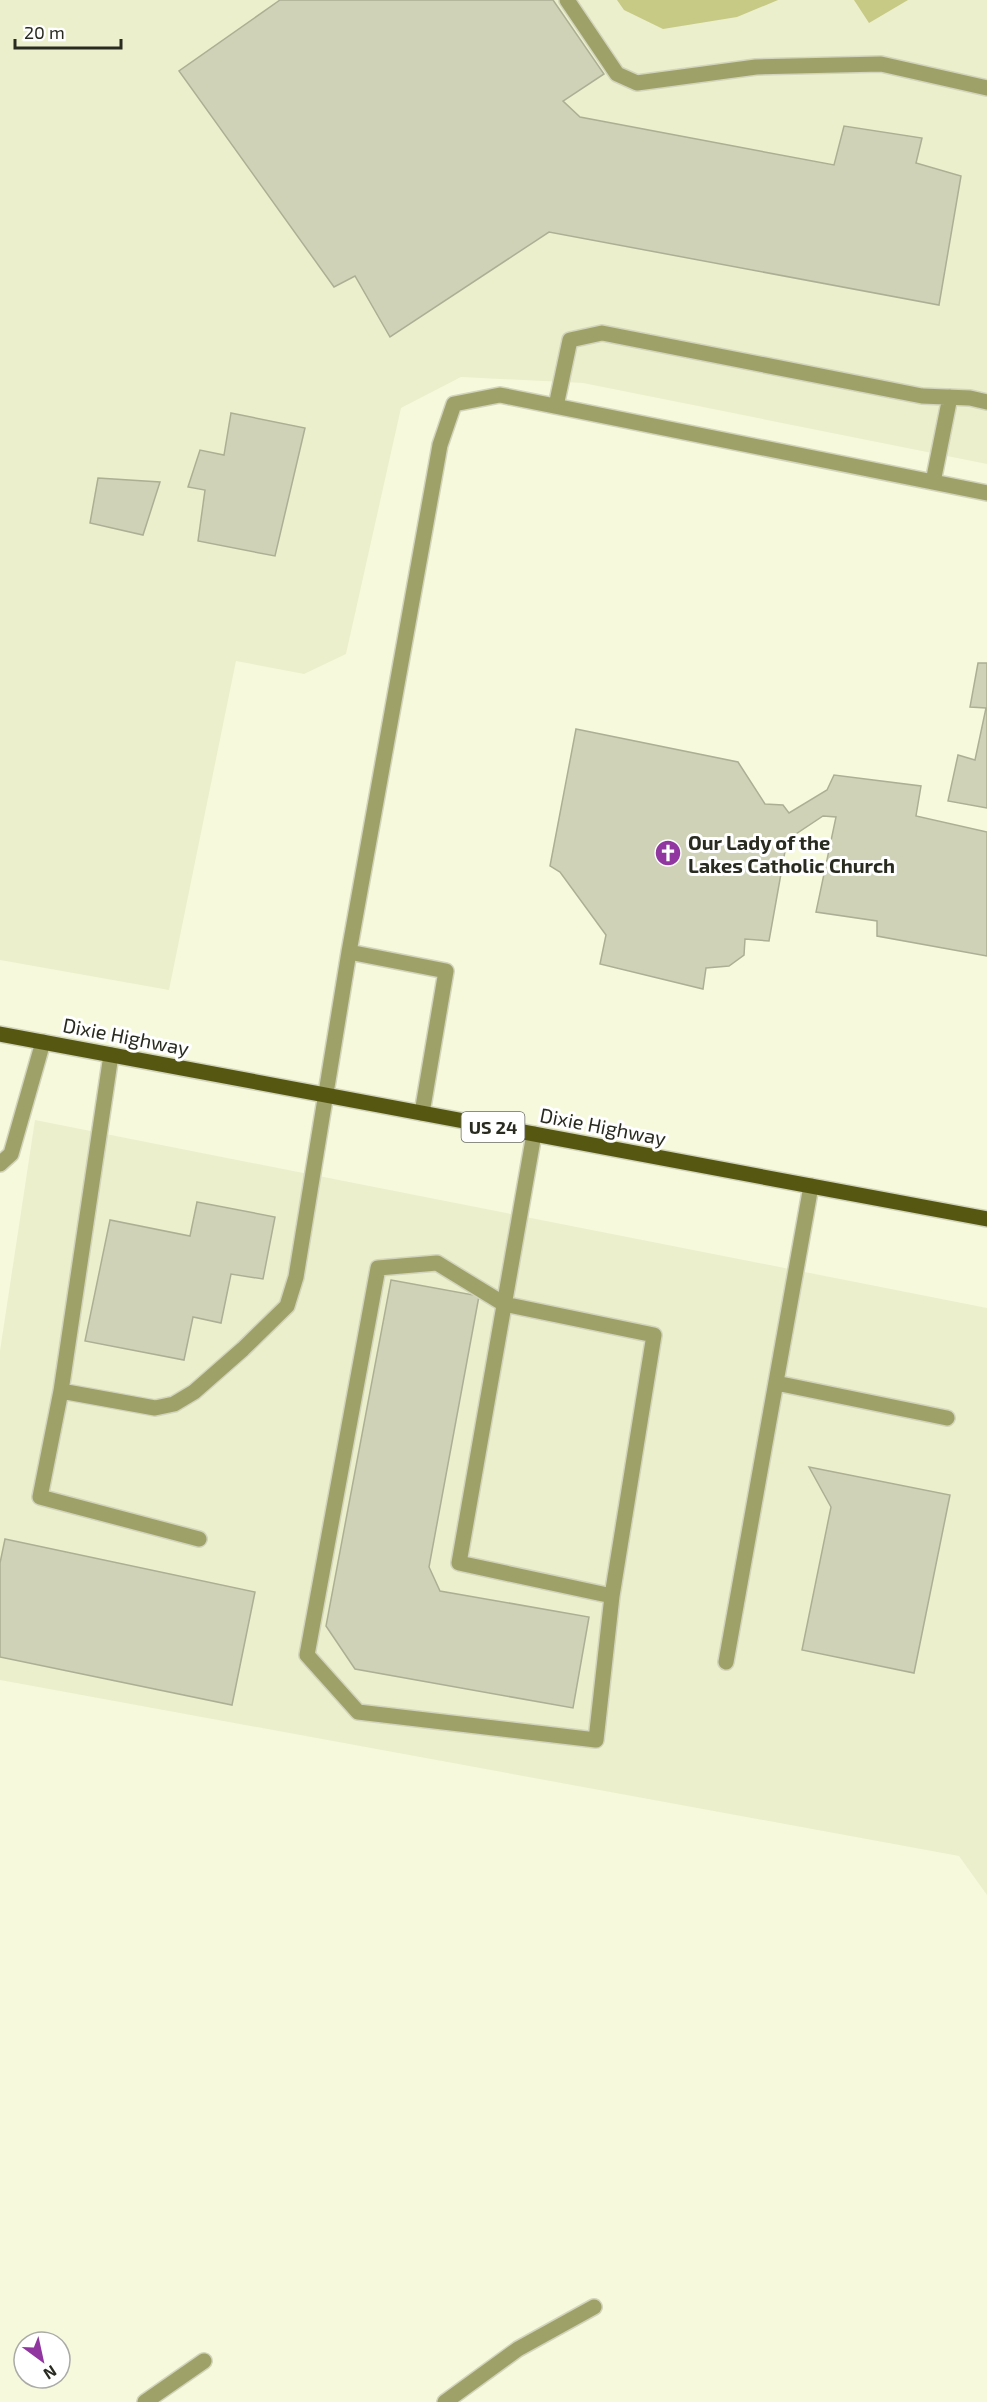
<svg xmlns="http://www.w3.org/2000/svg" width="987" height="2402" font-family="'Exo 2',sans-serif">
<style>
.built{fill:#ecefcc}
.green{fill:#c6ca85}
.building{fill:#cfd2b7;stroke:#adaf95;stroke-width:1.5}
.lines{fill:none;stroke-linecap:round;stroke-linejoin:round}
.minor-casing{stroke:#d2d4bb;stroke-width:18}
.major-casing{stroke:#d2d4bb;stroke-width:18}
.minor{stroke:#9ea168;stroke-width:15}
.major{stroke:#565812;stroke-width:15}
.labels{text-anchor:middle;dominant-baseline:central;stroke-width:6;stroke-linejoin:round;paint-order:stroke}
.shield{fill:#fff;stroke:#6a6b63;stroke-width:1.5}
.shield-label{font-size:18px;font-weight:bold;fill:#2a2b20}
.poi-label{font-size:20px;font-weight:bold;fill:#2a2b20;stroke:#fff;text-anchor:start}
.street-label{font-size:20px;fill:#2a2b20;stroke:#fff}
</style>
<rect width="100%" height="100%" fill="#f7f9dd"/>
<path class="built" d="M0,0H987V464L583,383L461,377L401,408L346,654L304,674L236,661L169,990L0,960Z
M35,1120L987,1308V1895L959,1856L0,1680V1351Z"/>
<path class="green" d="M617,0H778L737,17L663,29L624,10Z
M854,0H908L869,23Z"/>
<path class="building" d="M280,0H553L604,74L563,101L580,117L834,165L844,126L922,138L916,163L961,176L939,305L549,232L390,337L355,276L334,287L179,71Z
M231,413L305,428L275,556L198,541L205,490L188,487L200,450L224,455Z
M98,478L160,482L143,535L90,523Z
M978,663H987V808L948,801L958,755L975,760L986,708L970,707Z
M576,729L738,762L765,804L783,805L789,813L827,790L834,775L921,786L916,816L987,832V956L877,936V921L816,912L836,817L823,816L787,840L769,941L745,939L744,955L729,966L706,968L703,989L600,964L606,935L560,872L550,866Z
M197,1202L275,1217L263,1279L231,1274L221,1323L193,1317L184,1360L85,1341L110,1220L190,1236Z
M391,1280L479,1296L429,1567L440,1591L589,1617L573,1708L355,1669L326,1626Z
M809,1467L950,1495L914,1673L802,1650L831,1507Z
M5,1539L255,1592L232,1705L0,1657V1563Z"/>
<g class="lines">
<defs>
<path id="minor" d="M567,0L617,74L637,83L756,67L881,64L987,88
M556,406L570,340L602,333L922,396L970,398L987,402
M933,482L950,397
M349,952L446,971L422,1113
M111,1055L61,1391L155,1408L174,1404L194,1392L243,1349L287,1306L296,1277L349,952L440,445L454,404L500,395L987,493
M534,1134L459,1563L612,1596L654,1335L504,1304L437,1263L378,1268L307,1655L358,1712L596,1740L612,1596
M0,1164L11,1154L43,1042
M776,1383L947,1418
M61,1391L40,1497L199,1539
M726,1662L811,1186
M145,2402L204,2361
M445,2402L518,2349L594,2307"/>
<path id="major" d="M0,1034L987,1219"/>
</defs>
<use href="#minor" class="minor-casing"/>
<use href="#major" class="major-casing"/>
<use href="#minor" class="minor"/>
<use href="#major" class="major"/>
</g>
<defs>
<symbol id="church-disc" viewBox="-11 -11 22 22"><circle r="9.5" fill="#9136a1" stroke="#fff"/><path d="M-1.2-6h2.4v3.5h3.3v2.4h-3.3V6h-2.4V-.1h-3.3v-2.4h3.3Z" fill="#fff"/></symbol>
</defs>
<g fill-rule="evenodd">
<use href="#church-disc" x="653" y="838" width="30" height="30"/>
</g>
<g class="labels">
<rect class="shield" x="461.5" y="1112" width="63" height="30" rx="4.5"/>
<g class="shield-label">
<text x="493" y="1127">US 24</text>
</g>
<g class="poi-label">
<text x="688" y="842">Our Lady of the<tspan x="688" dy="23">Lakes Catholic Church</tspan></text>
</g>
<g class="street-label">
<text transform="translate(126 1036) rotate(11)">Dixie Highway</text>
<text transform="translate(603 1126) rotate(11)">Dixie Highway</text>
</g>
</g>
<g transform="translate(42 2360) rotate(147)"><circle r="28" fill="#ffffff" stroke="#aaaaa6" stroke-width="1.5"/>
<path d="M0-4.5L10 22L0 15L-10 22Z" fill="#9136a1"/>
<text y="-9" font-size="16" font-weight="bold" text-anchor="middle" fill="#2a2b20">N</text>
</g>
<path d="M15 39v9h106v-9" fill="none" stroke="#2a2b20" stroke-width="3"/>
<text x="24" y="39" font-size="18" fill="#2a2b20" stroke="#ffffff" stroke-width="4.5" paint-order="stroke">20 m</text>
</svg>
